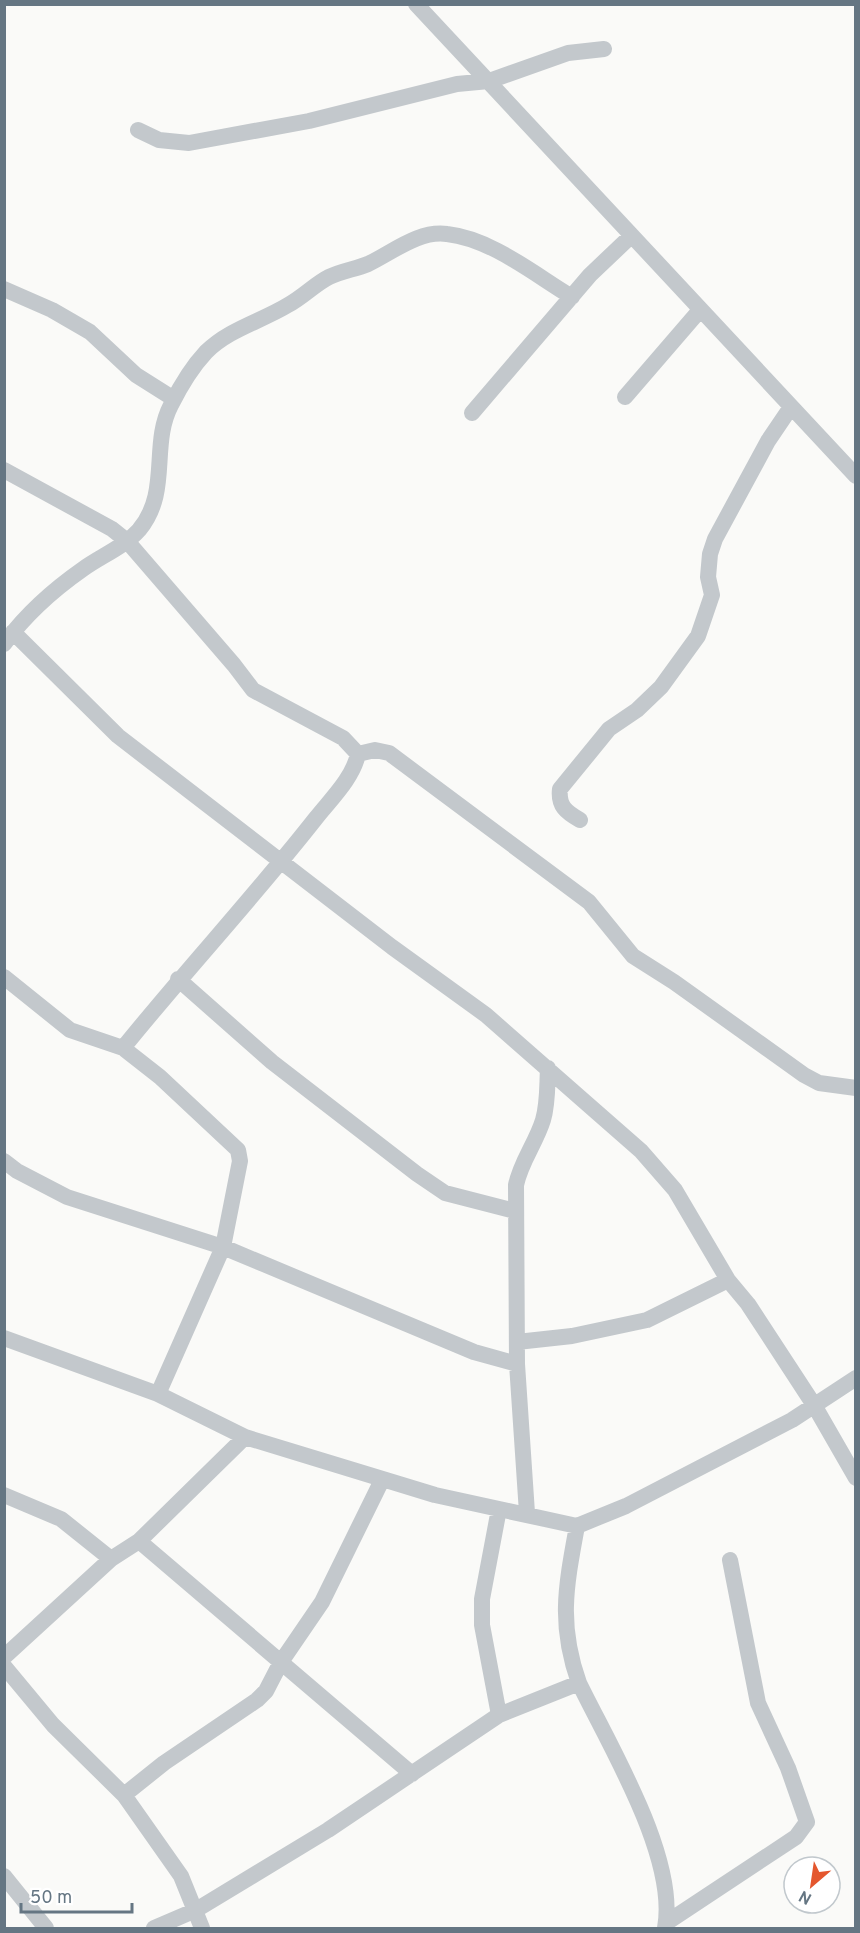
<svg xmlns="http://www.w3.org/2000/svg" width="860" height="1933" font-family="Overpass,sans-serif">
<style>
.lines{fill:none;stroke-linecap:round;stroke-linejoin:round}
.street{stroke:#c3c8cc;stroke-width:16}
</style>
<rect width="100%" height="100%" fill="#fafaf8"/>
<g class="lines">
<path class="street" d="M416,4L856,476
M138,130L159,140L189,143L309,121L457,84L489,81L568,53L604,49
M4,289L52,310L90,332L136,375L174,399
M625,397L700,310
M472,413L590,275L631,236
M4,470L112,529L127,541L234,665L253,690L343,738L358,754C353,778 331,799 316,818C254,897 186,970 123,1048
M13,632L118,736L392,947L486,1015L641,1151L675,1190L728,1280L748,1304L814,1405L856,1478
M4,644C26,614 53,590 83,569C101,556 124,547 139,530C171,492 150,445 171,405C180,387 192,367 206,352C229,329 262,321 288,305C303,297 315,284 329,277C341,271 356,269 368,264C393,252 419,230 447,234C492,239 535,275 572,297
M358,754L375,750L389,753L589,902L633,956L674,982L804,1075L819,1083L856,1088
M580,820C566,812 558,806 560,789L609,729L637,710L661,687L698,636L712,595L708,577L710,554L715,539L768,441L791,407
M4,977L70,1030L123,1048L160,1077L238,1150L240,1161L223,1247L158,1394
M178,979L272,1062L417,1174L445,1193L515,1211
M4,1161L17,1171L67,1197L223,1247L474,1352L517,1364
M4,1338L158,1394L245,1437L435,1495L577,1526L626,1506L792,1420L856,1378
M517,1342L572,1336L647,1320L728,1280
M4,1495L61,1519L111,1559
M527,1513L517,1364L516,1185C521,1161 536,1143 543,1120C548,1103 547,1086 548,1068
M577,1526C566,1586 558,1624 579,1683C610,1747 678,1858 665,1928
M139,1541L412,1774
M4,1657L111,1559L139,1541L245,1437
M4,1666L53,1725L124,1795L181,1876L202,1928
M499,1715L482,1625V1599L499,1509
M124,1795L164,1763L257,1700L266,1691L281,1662L322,1602L382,1480
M4,1876L46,1928
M666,1923L796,1837L807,1822L788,1768L758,1703L730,1560
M154,1928L196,1910L328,1830L499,1715L579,1683"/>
</g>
<rect width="860" height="1933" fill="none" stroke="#657683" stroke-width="12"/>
<g transform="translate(812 1885) rotate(209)"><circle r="28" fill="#ffffff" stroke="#c1c8cd" stroke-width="1.5"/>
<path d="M0-4.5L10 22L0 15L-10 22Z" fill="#e4572e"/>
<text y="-9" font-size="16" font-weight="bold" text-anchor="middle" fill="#657683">N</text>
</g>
<path d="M21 1903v9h111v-9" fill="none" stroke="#657683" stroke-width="3"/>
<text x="30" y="1903" font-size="18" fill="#657683" stroke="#ffffff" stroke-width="4.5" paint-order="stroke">50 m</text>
</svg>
